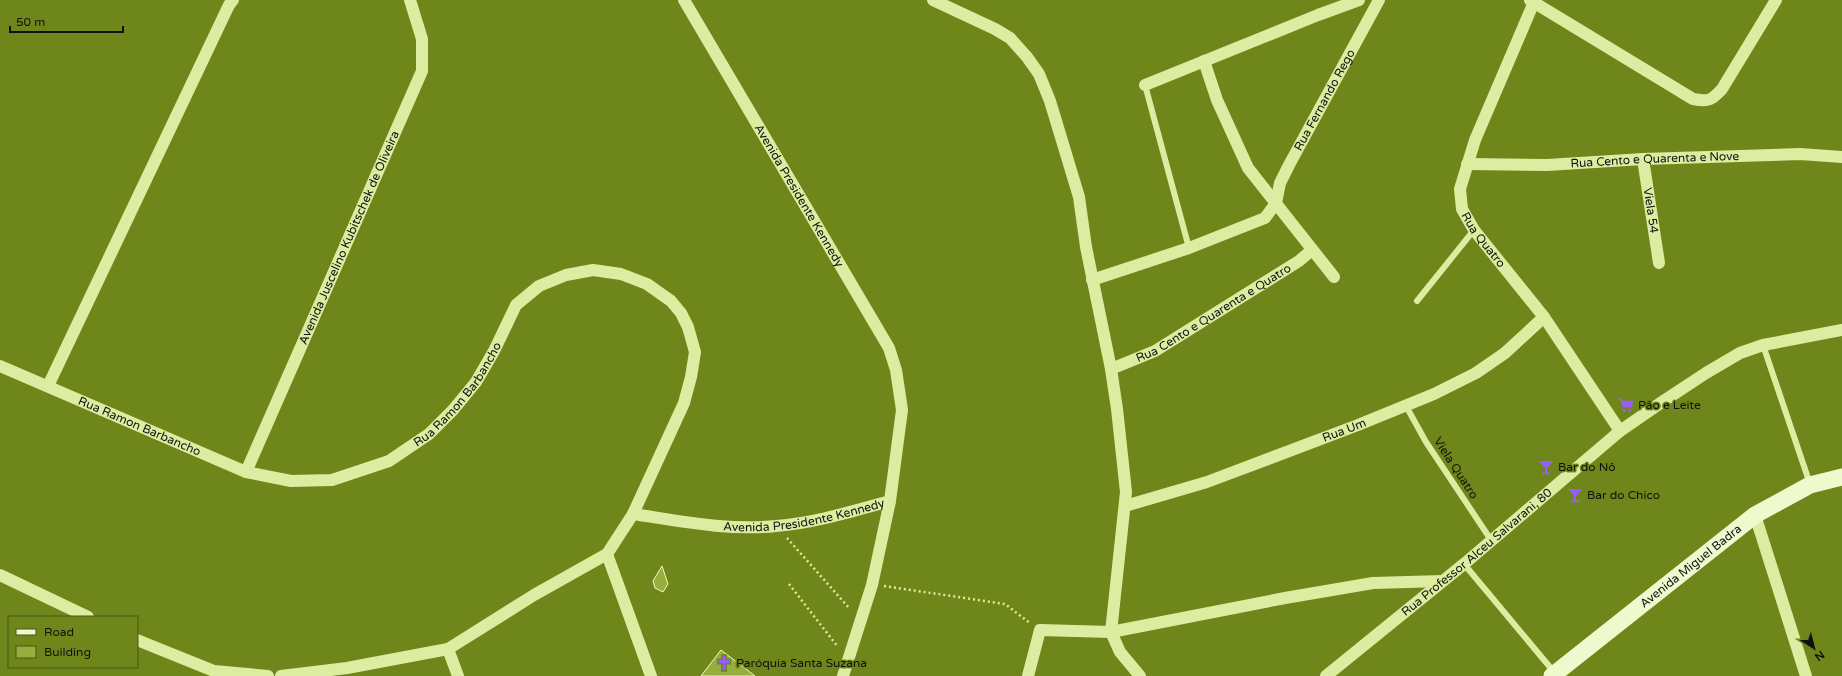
<svg xmlns="http://www.w3.org/2000/svg" width="1842" height="676" font-family="'Varela Round',sans-serif">
<style>
.building{fill:#97ae3e;stroke:#eff9c6}
.lines{fill:none;stroke-linecap:round;stroke-linejoin:round}
.path{stroke:#ddeca1;stroke-width:2.5;stroke-dasharray:2 3;stroke-linecap:butt}
.lane{stroke:#ddeca1;stroke-width:6}
.street{stroke:#ddeca1;stroke-width:12}
.secondary{stroke:#eff9cd;stroke-width:17}
.labels{text-anchor:middle;dominant-baseline:central;stroke-width:3;stroke-linejoin:round;paint-order:stroke}
.street-label{font-size:12px;fill:#111;stroke:#6f861a}
.poi-label{font-size:12px;fill:#111;stroke:#6f861a;text-anchor:start}
</style>
<rect width="100%" height="100%" fill="#6f861a"/>
<path class="building" d="M662,566L668,584L663,592L655,588L653,581Z
M721,650L755,676H701Z"/>
<g class="lines">
<path class="path" d="M787,538L850,609
M789,584L838,647
M884,586L1005,604L1030,623"/>
<path class="lane" d="M1145,85L1189,248
M1417,301L1474,230
M1763,345L1810,484
M1406,406L1426,442L1491,540
M1464,564L1554,672"/>
<g class="street">
<path id="s1" d="M684,0L889,348L896,370L902,410L890,501L872,585L843,676"/>
<path d="M933,0L995,29L1010,38L1027,57L1039,74L1050,101L1079,197L1086,247L1111,369L1117,409L1126,492L1111,632L1120,652L1140,676"/>
<path d="M1530,0L1693,99C1709,102 1712,100 1722,89L1776,0"/>
<path id="s2" d="M1534,2L1475,140L1460,189L1462,209L1474,230L1544,317L1620,431"/>
<path d="M1204,61L1217,100L1248,168L1334,277"/>
<path d="M1145,85L1318,15L1359,0"/>
<path id="s3" d="M1643,159L1659,263"/>
<path id="s4" d="M1467,164L1547,165L1643,159L1800,154L1842,157"/>
<path id="s5" d="M1092,280L1189,248L1265,218L1276,203L1280,183L1289,165L1379,0"/>
<path id="s6" d="M0,366L246,472L291,481L332,480L389,461L429,434L453,410L476,382L494,351L516,305L539,286L566,275L593,270L621,274L647,284L671,301L681,313L688,327L695,352L691,377L684,403L633,514L607,554L534,595L448,649L347,668L281,676"/>
<path id="s7" d="M1111,369L1155,351L1299,261L1312,250"/>
<path d="M48,386L229,5L233,0"/>
<path id="s8" d="M246,472L422,71V39L410,0"/>
<path id="s9" d="M1125,506L1207,482L1358,425L1434,394L1476,373L1505,353L1544,317"/>
<path id="s10" d="M633,514C680,521 729,531 776,526C815,523 853,511 890,501"/>
<path d="M1755,515L1806,676"/>
<path d="M607,554L651,676"/>
<path d="M0,575L88,617"/>
<path d="M137,640L214,671L268,676"/>
<path d="M448,649L458,676"/>
<path d="M1028,676L1040,630L1111,632L1285,598L1373,583L1442,581"/>
<path id="s11" d="M1326,676L1464,564L1620,431L1662,402L1706,373L1740,353L1763,345L1842,330"/>
</g>
<path class="secondary" id="s12" d="M1552,676L1755,515L1810,485L1842,477"/>
</g>
<defs>
<symbol id="supermarket-bare" viewBox="-9 -9 18 18"><path d="M-6-5.5h2.5l.6 2H6L4.5 2H-2.5L-4.4-4H-6ZM-1.5 3.2a1.3 1.3 0 1 0 .1 0ZM3 3.2a1.3 1.3 0 1 0 .1 0Z" fill="#985cff" stroke="#6f861a" stroke-width="2.5" paint-order="stroke"/></symbol>
<symbol id="bar-bare" viewBox="-9 -9 18 18"><path d="M-6-5H6L.8 .8V4.5H3.5V6h-7V4.5H-.8V.8Z" fill="#985cff" stroke="#6f861a" stroke-width="2.5" paint-order="stroke"/></symbol>
<symbol id="church-bare" viewBox="-9 -9 18 18"><path d="M-1.2-6h2.4v3.5h3.3v2.4h-3.3V6h-2.4V-.1h-3.3v-2.4h3.3Z" fill="#985cff" stroke="#6f861a" stroke-width="2.5" paint-order="stroke"/></symbol>
</defs>
<g fill-rule="evenodd">
<use href="#supermarket-bare" x="1615" y="394" width="22" height="22"/>
<use href="#bar-bare" x="1535" y="456" width="22" height="22"/>
<use href="#bar-bare" x="1564" y="484" width="22" height="22"/>
<use href="#church-bare" x="713" y="652" width="22" height="22"/>
</g>
<g class="labels">
<g class="street-label">
<text stroke="none"><textPath href="#s5" startOffset="317">Rua Fernando Rego</textPath></text>
<text stroke="none"><textPath href="#s4" startOffset="188">Rua Cento e Quarenta e Nove</textPath></text>
<text stroke="none"><textPath href="#s1" startOffset="227">Avenida Presidente Kennedy</textPath></text>
<text stroke="none"><textPath href="#s3" startOffset="52">Viela 54</textPath></text>
<text stroke="none"><textPath href="#s8" startOffset="256">Avenida Juscelino Kubitschek de Oliveira</textPath></text>
<text stroke="none"><textPath href="#s2" startOffset="259">Rua Quatro</textPath></text>
<text stroke="none"><textPath href="#s7" startOffset="117">Rua Cento e Quarenta e Quatro</textPath></text>
<text stroke="none"><textPath href="#s6" startOffset="512">Rua Ramon Barbancho</textPath></text>
<text stroke="none"><textPath href="#s6" startOffset="152">Rua Ramon Barbancho</textPath></text>
<text stroke="none"><textPath href="#s9" startOffset="232">Rua Um</textPath></text>
<text transform="translate(1456 468) rotate(57)">Viela Quatro</text>
<text stroke="none"><textPath href="#s10" startOffset="173">Avenida Presidente Kennedy</textPath></text>
<text stroke="none"><textPath href="#s11" startOffset="195">Rua Professor Alceu Salvarani, 80</textPath></text>
<text stroke="none"><textPath href="#s12" startOffset="177">Avenida Miguel Badra</textPath></text>
</g>
<g class="poi-label">
<text x="1638" y="405">Pão e Leite</text>
<text x="1558" y="467">Bar do Nô</text>
<text x="1587" y="495">Bar do Chico</text>
<text x="736" y="663">Paróquia Santa Suzana</text>
</g>
</g>
<rect x="8" y="616" width="130" height="52" fill="#6f861a" stroke="#495716"/>
<rect x="16" y="629" width="20" height="6" fill="#eff9cd" stroke="#495716"/>
<text x="44" y="636" font-size="12" fill="#111111">Road</text>
<rect x="16" y="646" width="20" height="12" fill="#97ae3e" stroke="#495716"/>
<text x="44" y="656" font-size="12" fill="#111111">Building</text>
<g transform="translate(1814 648) rotate(144)" stroke="#6f861a" stroke-width="3" paint-order="stroke">
<path d="M0-3L7 15L0 10L-7 15Z" fill="#111111"/>
<text y="-6" font-size="11" font-weight="bold" text-anchor="middle" fill="#111111">N</text>
</g>
<path d="M10 26v6h113v-6" fill="none" stroke="#111111" stroke-width="2"/>
<text x="16" y="26" font-size="12" fill="#111111" stroke="#6f861a" stroke-width="3" paint-order="stroke">50 m</text>
</svg>
